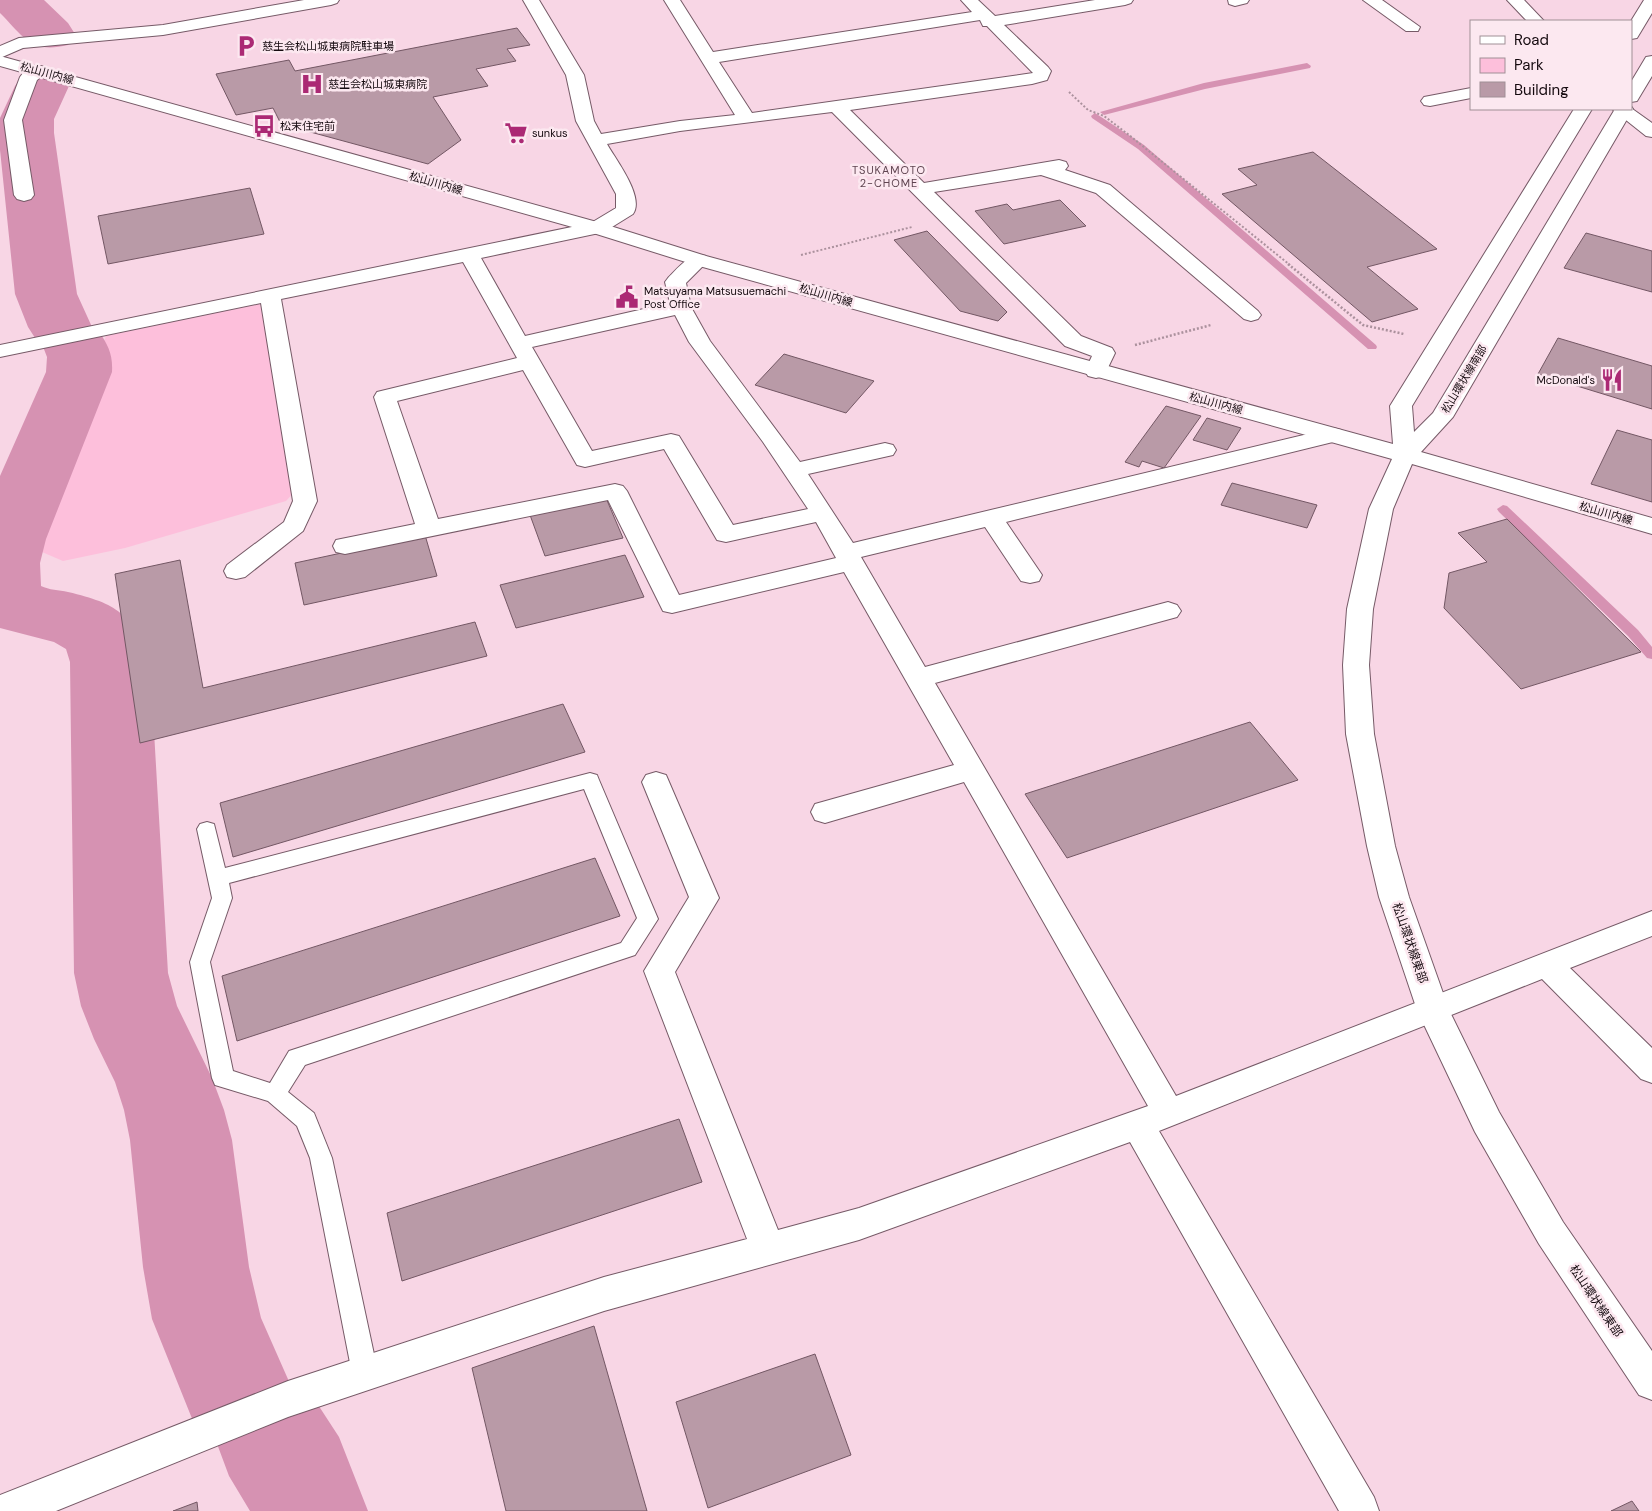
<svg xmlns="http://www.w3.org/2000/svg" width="1652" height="1511" font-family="'DM Sans','Noto Sans JP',sans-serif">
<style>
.green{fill:#fdbfdb}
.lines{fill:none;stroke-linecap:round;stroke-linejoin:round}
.stream{fill:#d692b2;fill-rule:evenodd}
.river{fill:#d692b2;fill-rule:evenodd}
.building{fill:#b99aa7;stroke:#735764}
.lane-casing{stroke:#765a67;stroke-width:2}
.street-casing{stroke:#765a67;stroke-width:2}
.secondary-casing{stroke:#765a67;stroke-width:2}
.path-far1{stroke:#ab919d;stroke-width:2;stroke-dasharray:2 2;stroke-linecap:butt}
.path{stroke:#ab919d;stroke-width:2.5;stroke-dasharray:2 2;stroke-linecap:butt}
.lane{fill:#fff;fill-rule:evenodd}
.street{fill:#fff;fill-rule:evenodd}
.secondary{fill:#fff;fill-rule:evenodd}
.labels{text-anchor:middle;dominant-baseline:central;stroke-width:5;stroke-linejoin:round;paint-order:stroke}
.far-poi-label{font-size:11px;fill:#150a0f;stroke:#fce8f0;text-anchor:start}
.far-street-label{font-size:11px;fill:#150a0f;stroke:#fce8f0}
.far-neighbourhood-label{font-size:11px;letter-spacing:1px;fill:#5f4450;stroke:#fce8f0}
.street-label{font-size:12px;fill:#150a0f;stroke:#fce8f0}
</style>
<rect width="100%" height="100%" fill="#f8d6e5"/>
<path class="green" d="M260,304L295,491L286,501L125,548L63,561L42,552L39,511L106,336Z"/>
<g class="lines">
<path class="stream" d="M1307,63L1311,66L1310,68L1205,89L1104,115L1100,112L1204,83Z
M1095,113L1144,145L1376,345L1377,347L1376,349H1368L1138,149L1092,118L1091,116Z
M1503,505L1507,506L1638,630L1652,647V659L1647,658L1628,636L1499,512L1497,509Z"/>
<path class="river" d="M0,0H44L68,23L75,34L68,45C31,54 24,37 0,13Z
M42,70L61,75L69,86L54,119V133L77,294L92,327L91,328L98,330C108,345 113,354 112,372L46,539L40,563L41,586C49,590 59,590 68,592C118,604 131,613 150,662L168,973L177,1006L212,1078L224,1110L232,1140L249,1267L261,1318L291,1386L311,1394L339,1437L368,1511H250L229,1476L213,1433L195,1426L152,1319L143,1267L130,1140L124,1110L115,1082L94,1039L81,1006L74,973L70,662L66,649L54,642L0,628V476L46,372L47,357L42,344L44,342L37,341L28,327L15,294L0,150V118L15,86L23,75Z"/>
</g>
<path class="building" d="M517,28L530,45L507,49L516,61L476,69L488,86L433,97L461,140L428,164L281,124L273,108L236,115L216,74L289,60L295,71Z
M1313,152L1437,249L1367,267L1418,309L1372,322L1222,194L1257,185L1238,169Z
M250,188L264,234L108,264L98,216Z
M1060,200L1086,226L1004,244L975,211L1007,204L1013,210Z
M927,231L1007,312L998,321L960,311L894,240Z
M1586,233L1652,251V292L1564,268Z
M1558,338L1652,366V409L1538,374Z
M784,354L874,381L846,413L755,385Z
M1166,406L1201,416L1164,468L1142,461L1139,467L1125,462Z
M1207,418L1241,428L1227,450L1193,440Z
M1617,430L1652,440V502L1591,484Z
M1232,483L1317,505L1307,528L1221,505Z
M606,498L623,538L545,556L530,515Z
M1507,519L1641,652L1521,689L1444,608L1449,573L1487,562L1458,533Z
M425,535L437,576L304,605L295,563Z
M625,555L644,597L516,628L500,585Z
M180,560L203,688L475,622L487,656L140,743L115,574Z
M563,704L585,752L233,857L220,803Z
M1250,722L1298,780L1067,858L1025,794Z
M595,858L620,916L237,1041L222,976Z
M679,1119L702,1182L402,1281L387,1213Z
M594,1326L647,1511H506L472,1368Z
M815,1354L851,1455L708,1508L676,1402Z
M1632,1501L1639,1511H1611Z
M197,1502L198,1511H173Z"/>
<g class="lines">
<defs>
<path id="lane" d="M590,773L597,775L599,780L658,919L635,955L305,1065L288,1092L314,1113L332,1158L378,1373L374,1382L365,1385L356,1382L352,1373L310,1158L297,1126L268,1101L215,1085L212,1078L190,962L212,898L197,829L200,824L207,822L214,824L225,868ZM584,789L637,918L621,943L289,1051L270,1083L233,1071L210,962L232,898L229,883Z"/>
<path id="street" d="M304,0H339L337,3L331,5L163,35L23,48L0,58V46L19,38L163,25Z
M523,0H539L584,75L594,121L601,134L680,121L735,115L664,0H680L713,52L972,12L961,0H978L995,16L1095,0H1133L1131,3L1125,5L1004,25L1048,67L1051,71L1047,80L1032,84L850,110L924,183L1059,160L1066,162L1068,166L1065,170L1110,185L1258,311L1261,315L1258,319L1251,321L1244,319L1096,193L1041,175L934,192L1081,336L1112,348L1115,353L1104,376L1096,378L1088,376L1085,371L1092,356L1065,346L832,112L680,131L607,144C616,160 645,197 633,214L604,232L481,258L525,336L670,303L665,282L668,278C679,267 690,252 706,256L709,260L686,283L691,307L710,341L800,462L885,443L893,445L896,450L893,455L808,474L853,543L1333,428L1341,430L1344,435L1341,440L1006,522L1042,575L1039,581L1030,583L1021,581L985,527L861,557L925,667L1168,602L1177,605L1181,611L1177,617L935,683L1176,1096L1652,911V936L1570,968L1652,1048V1083L1641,1079L1542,979L1159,1131L1374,1497L1379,1511H1339L1130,1142L859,1240L604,1311L288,1417L56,1511H0V1495L288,1381L604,1277L747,1239L644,971L689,897L642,782L646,775L656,772L666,775L719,898L675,972L778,1230L859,1208L1148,1106L964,782L825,823L815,820L811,812L815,804L954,765L844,572L672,613L663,611L608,500L345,554L336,552L333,546L336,540L415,524L374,397L377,392L517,358L463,262L281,299L317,501L303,531L245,577L236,579L227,577L224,571L227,565L284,522L293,501L261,303L0,357V345L591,223L616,208V194L576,121L566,75ZM980,20L983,26H987L1033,73L752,113L719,62ZM675,315L689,342L763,442L808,509L733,525L679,436L671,434L592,451L532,347ZM523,370L577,465L585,467L664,449L717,540L726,542L816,522L836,558L679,595L627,491L623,486L615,484L438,519L397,401Z
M1228,0H1249L1247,3L1235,6L1229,4Z
M1363,0H1382L1420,27L1418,31H1406Z
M1507,0H1524L1544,21H1527Z
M40,66L46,67L49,71L37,80L22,120L34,195L31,199L24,201L17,199L14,195L4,120L20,77L23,73Z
M1471,88V98L1430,106L1424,105L1421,101L1424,97Z
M1631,108L1652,123V137L1646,136L1612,109Z"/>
<path id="secondary" d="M1644,0H1652V13L1637,38L1631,39V21Z
M0,56L604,224L706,256L1393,444L1390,406L1574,109H1592L1412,406L1414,432L1433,413L1615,109H1631V106L1633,109L1453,417L1421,452L1652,518V534L1412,464L1393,509L1373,609L1369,665L1374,734L1395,846L1409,897L1449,1010L1499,1112L1563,1222L1652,1351V1400L1639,1395L1539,1244L1475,1132L1417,1010L1379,897L1367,846L1346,734L1343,665L1347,609L1369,509L1392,459L692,264L590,232L0,66Z
M1652,56V76L1637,101L1631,102V82L1646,57Z"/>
</defs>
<use href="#lane" class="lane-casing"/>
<use href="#street" class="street-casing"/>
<use href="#secondary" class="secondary-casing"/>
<path class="path-far1" d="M1069,92L1088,110L1104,116L1129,135L1290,265
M801,255L912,227"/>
<path class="path" d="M1288,264L1363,325L1404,334
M1135,345L1211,325"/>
<use href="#lane" class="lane"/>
<use href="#street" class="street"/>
<use href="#secondary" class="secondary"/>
</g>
<defs>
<symbol id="parking-bare" viewBox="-9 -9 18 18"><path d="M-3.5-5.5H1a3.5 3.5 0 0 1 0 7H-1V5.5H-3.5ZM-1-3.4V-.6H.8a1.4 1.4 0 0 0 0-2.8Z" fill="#ab2974" stroke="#fce8f0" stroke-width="2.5" paint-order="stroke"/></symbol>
<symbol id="hospital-bare" viewBox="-9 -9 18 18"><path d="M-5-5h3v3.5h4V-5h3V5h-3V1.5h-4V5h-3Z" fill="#ab2974" stroke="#fce8f0" stroke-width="2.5" paint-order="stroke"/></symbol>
<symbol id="bus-bare" viewBox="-9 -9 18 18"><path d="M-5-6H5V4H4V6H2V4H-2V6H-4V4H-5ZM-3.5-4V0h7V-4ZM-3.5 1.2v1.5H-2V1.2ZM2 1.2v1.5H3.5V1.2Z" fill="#ab2974" stroke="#fce8f0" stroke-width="2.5" paint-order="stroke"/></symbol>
<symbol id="supermarket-bare" viewBox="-9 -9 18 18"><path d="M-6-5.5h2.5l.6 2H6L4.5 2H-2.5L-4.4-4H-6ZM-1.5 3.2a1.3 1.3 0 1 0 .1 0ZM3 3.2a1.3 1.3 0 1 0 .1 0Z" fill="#ab2974" stroke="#fce8f0" stroke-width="2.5" paint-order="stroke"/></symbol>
<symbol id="civic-bare" viewBox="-9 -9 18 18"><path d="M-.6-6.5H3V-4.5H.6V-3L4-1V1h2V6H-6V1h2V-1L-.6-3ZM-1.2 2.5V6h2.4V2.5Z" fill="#ab2974" stroke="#fce8f0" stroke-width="2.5" paint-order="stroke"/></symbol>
<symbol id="restaurant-bare" viewBox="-9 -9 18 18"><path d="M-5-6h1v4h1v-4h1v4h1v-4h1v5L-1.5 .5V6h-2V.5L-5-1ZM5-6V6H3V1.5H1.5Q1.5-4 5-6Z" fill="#ab2974" stroke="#fce8f0" stroke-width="2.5" paint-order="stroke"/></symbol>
</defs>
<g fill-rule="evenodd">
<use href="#parking-bare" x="230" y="30" width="32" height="32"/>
<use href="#hospital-bare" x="296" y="68" width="32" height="32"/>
<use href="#bus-bare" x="248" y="110" width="32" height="32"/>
<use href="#supermarket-bare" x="500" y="117" width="32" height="32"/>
<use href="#civic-bare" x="611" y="281" width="32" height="32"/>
<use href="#restaurant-bare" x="1596" y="364" width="32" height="32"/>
</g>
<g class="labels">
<g class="far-poi-label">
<text x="262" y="46">慈生会松山城東病院駐車場</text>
<text x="328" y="84">慈生会松山城東病院</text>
<text x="280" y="126">松末住宅前</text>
<text x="532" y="133">sunkus</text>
<text x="644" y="291">Matsuyama Matsusuemachi<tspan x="644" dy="13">Post Office</tspan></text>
<text x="1595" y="380" text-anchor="end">McDonald's</text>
</g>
<g class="far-street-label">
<text transform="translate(47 73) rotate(15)">松山川内線</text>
<text transform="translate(436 183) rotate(16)">松山川内線</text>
<text transform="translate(826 295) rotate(16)">松山川内線</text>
<text transform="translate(1464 379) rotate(-59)">松山環状線南部</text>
<text transform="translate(1216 403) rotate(15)">松山川内線</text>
<text transform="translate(1606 513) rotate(16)">松山川内線</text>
</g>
<g class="far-neighbourhood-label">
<text x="889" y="170">TSUKAMOTO<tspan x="889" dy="13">2-CHOME</tspan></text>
</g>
<g class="street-label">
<text transform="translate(1410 943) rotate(71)">松山環状線東部</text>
<text transform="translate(1596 1301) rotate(56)">松山環状線東部</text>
</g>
</g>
<rect x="1470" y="20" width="162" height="90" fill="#fce8f0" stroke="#a08f96"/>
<rect x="1480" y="36" width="25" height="8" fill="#ffffff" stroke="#a08f96"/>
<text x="1514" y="45" font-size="15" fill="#150a0f">Road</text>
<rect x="1480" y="58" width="25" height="15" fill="#fdbfdb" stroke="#a08f96"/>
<text x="1514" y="70" font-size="15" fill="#150a0f">Park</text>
<rect x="1480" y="82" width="25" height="15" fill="#b99aa7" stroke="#a08f96"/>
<text x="1514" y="95" font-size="15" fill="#150a0f">Building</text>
</svg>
